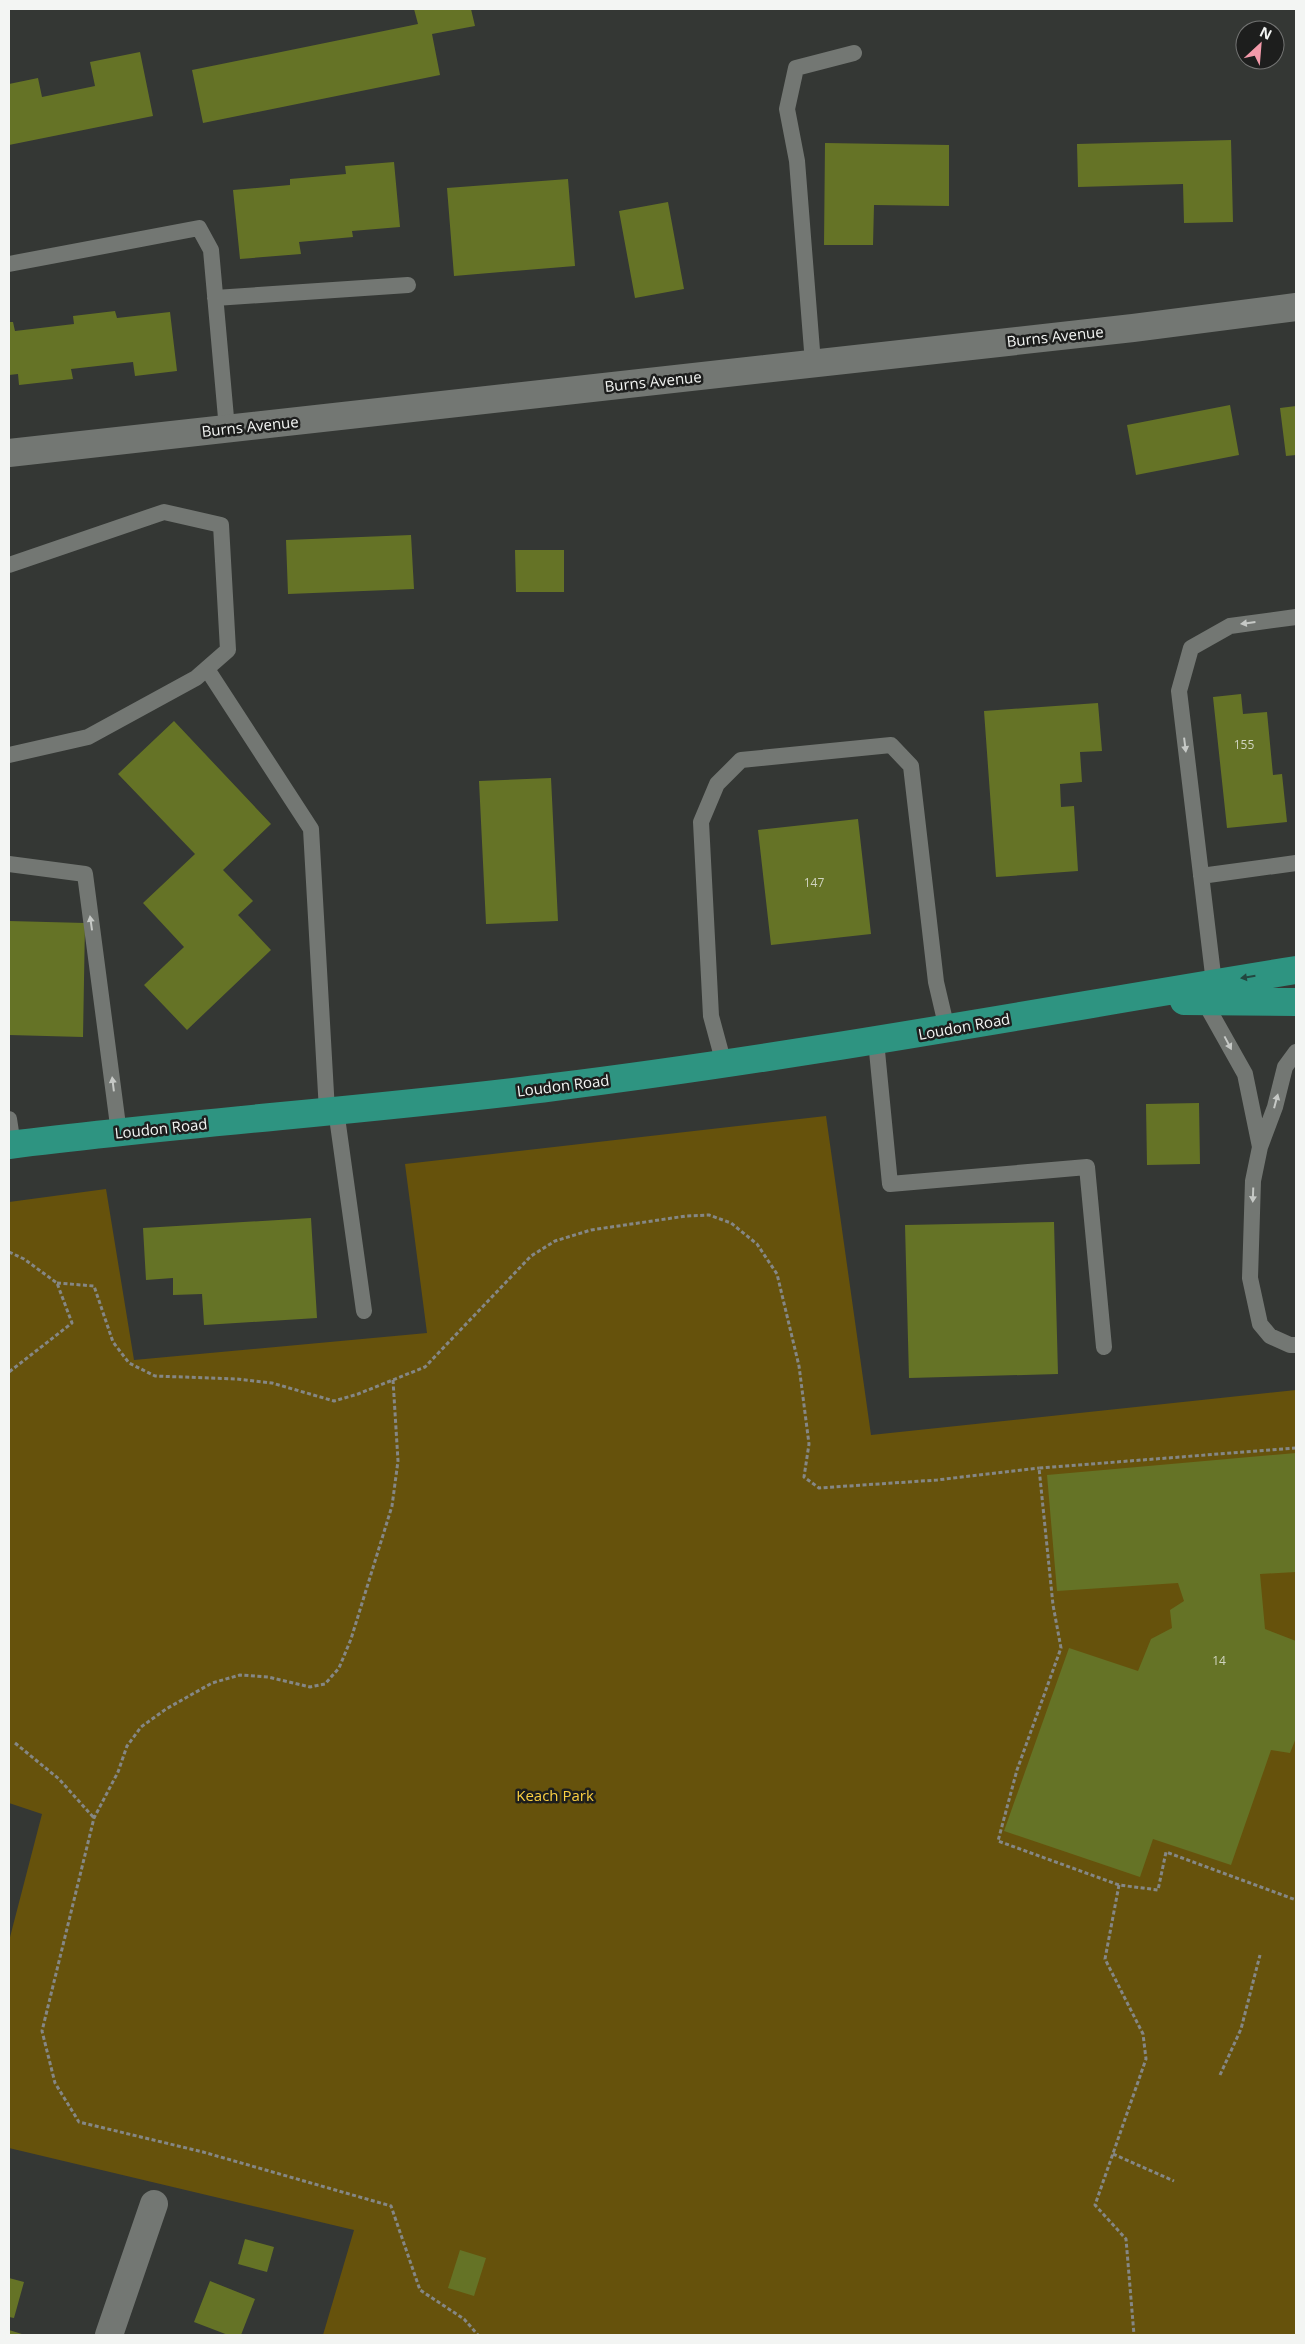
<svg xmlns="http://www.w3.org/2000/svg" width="1305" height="2344" font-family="'Open Sans',sans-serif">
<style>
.park{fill:#66520c}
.building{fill:#657326}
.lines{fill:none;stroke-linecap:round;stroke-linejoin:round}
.path{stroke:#858785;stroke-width:3;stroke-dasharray:4 2.5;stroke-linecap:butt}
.lane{stroke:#737773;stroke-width:16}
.street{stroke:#737773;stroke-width:28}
.primary{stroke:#2e9481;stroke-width:28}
.oneway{fill:#c6c9c6}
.oneway2{fill:#234740}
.labels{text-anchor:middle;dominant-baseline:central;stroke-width:5;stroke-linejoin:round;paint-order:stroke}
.number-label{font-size:12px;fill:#d0d4c0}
.street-label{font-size:15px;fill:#f3f5f3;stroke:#1d1e1d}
.park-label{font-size:15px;fill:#fbd042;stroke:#1d1e1d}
</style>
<rect width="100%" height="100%" fill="#343734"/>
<path class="park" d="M826,1116L871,1435L1296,1390V2335H323L354,2230L9,2148V1941L42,1814L9,1803V1202L106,1189L134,1360L427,1333L405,1164Z"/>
<path class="building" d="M414,9H471L475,26L432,34L440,75L203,123L192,70L418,24Z
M140,52L153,116L9,145V84L38,78L42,97L95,86L90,62Z
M1231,140L1233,222L1184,223L1183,184L1078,187L1077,144Z
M825,143L949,145V206L874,205L873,245H824Z
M394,162L400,227L352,231L353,237L299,242L301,254L240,259L233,190L290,185V179L346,174L345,166Z
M568,179L575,266L454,276L447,188Z
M668,202L684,289L635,298L619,211Z
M115,311L117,318L170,312L177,371L135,376L133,362L71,369L73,379L19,385L18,374L9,375V322H13L15,331L74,324L73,316Z
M1230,405L1239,455L1136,475L1127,425Z
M1296,406V455L1286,456L1280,408Z
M411,535L414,589L288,594L286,540Z
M515,550H564V592H516Z
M1241,694L1243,714L1267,712L1273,775L1282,774L1287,822L1227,828L1213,697Z
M1098,703L1102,751L1080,752L1082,782L1060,784L1061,807L1074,806L1078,871L996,877L984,711Z
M174,721L271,824L223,870L253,901L238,915L271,950L187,1030L144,985L184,947L143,903L195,854L118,774Z
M551,778L558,921L486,924L479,781Z
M858,819L871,934L771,945L758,830Z
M9,921L85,923L83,1037L9,1035Z
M1199,1103L1200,1164L1147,1165L1146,1104Z
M311,1218L317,1318L204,1325L202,1294L173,1295V1278L146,1280L143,1228Z
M1054,1222L1058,1374L909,1378L905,1225Z
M1296,1453V1572L1260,1574L1265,1629L1296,1641V1738L1290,1753L1271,1750L1231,1865L1153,1839L1140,1877L1004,1831L1069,1648L1138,1671L1151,1639L1172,1628L1170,1610L1184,1601L1178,1583L1057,1591L1047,1475Z
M245,2239L274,2247L267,2272L238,2264Z
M460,2250L486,2258L474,2296L448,2288Z
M9,2278L24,2282L14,2318L9,2317Z
M210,2281L255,2299L241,2335H228L194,2322Z
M9,2330L25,2335H9Z"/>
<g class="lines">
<path class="path" d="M9,1252L24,1259L57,1283L72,1323L9,1372
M57,1283L94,1286L113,1342L129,1363L155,1376L237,1379L272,1383L334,1401L358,1394L425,1367L531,1256L555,1241L591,1230L686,1216L709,1215L731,1223L757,1244L777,1274L799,1366L809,1444L804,1477L819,1488L937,1480L1039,1468
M393,1380L398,1461L392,1506L351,1639L339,1668L325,1684L310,1687L268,1677L240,1675L212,1683L166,1709L141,1727L127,1746L118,1772L94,1818L42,2031L55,2083L79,2122L203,2152L391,2206L420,2290L464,2319L478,2335
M1296,1448L1039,1468L1053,1605L1061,1648L1017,1770L998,1841L1119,1885L1158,1890L1166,1852L1296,1900
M15,1743L59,1779L94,1818
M1119,1885L1105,1959L1143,2034L1146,2059L1095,2205L1126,2239L1134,2335
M1220,2075L1241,2029L1260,1955
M1113,2154L1174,2181"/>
<path class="lane" d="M9,264L199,228L211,250L227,429
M215,298L408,285
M813,363L797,161L787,109L796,68L854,53
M9,565L164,512L221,525L228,650L196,678L88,737L9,755
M207,669L311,829L327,1111
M9,864L85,874L119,1133
M1201,876L1296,863
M1214,983L1179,691L1191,648L1230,626L1296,617
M1204,1001L1245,1074L1260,1147
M876,1041L890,1184L1087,1167L1104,1347
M1296,1052L1285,1067L1275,1107L1260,1147L1253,1181L1250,1278L1260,1324L1270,1336L1290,1345H1296
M724,1064L711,1016L701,822L717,784L741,760L891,745L911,766L936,982L947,1029
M336,1110L364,1311
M9,1119L13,1145"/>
<path class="street" d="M9,453L1133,328L1296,307
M109,2335L154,2204"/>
<path class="primary" d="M1184,1001L1296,1002
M9,1145C190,1122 373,1110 554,1087C803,1056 1049,1010 1296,970"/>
</g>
<defs><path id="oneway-solid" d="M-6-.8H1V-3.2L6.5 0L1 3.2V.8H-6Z" transform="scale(1.25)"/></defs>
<g class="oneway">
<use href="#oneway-solid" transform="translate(1248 623) rotate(173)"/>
<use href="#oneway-solid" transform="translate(1185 745) rotate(83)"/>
<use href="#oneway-solid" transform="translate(91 923) rotate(-98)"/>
<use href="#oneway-solid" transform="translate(1228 1043) rotate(62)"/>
<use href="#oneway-solid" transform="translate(113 1084) rotate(-97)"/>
<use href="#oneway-solid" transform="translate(1276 1101) rotate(-75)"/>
<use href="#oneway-solid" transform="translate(1253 1195) rotate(92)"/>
</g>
<use class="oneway2" href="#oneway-solid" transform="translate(1248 977) rotate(171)"/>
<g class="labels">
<g class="number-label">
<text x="1244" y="744">155</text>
<text x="814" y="882">147</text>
<text x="1219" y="1660">14</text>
</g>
<g class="street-label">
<text transform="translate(1055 336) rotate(-6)">Burns Avenue</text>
<text transform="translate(653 381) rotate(-6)">Burns Avenue</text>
<text transform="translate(250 426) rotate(-6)">Burns Avenue</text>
<text transform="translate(964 1026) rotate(-10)">Loudon Road</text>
<text transform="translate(563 1085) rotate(-7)">Loudon Road</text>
<text transform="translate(161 1128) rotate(-6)">Loudon Road</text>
</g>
<g class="park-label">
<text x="555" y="1795">Keach Park</text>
</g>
</g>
<rect width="1305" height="2344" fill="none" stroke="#f3f5f3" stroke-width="20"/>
<g transform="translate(1260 45) rotate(26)"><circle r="24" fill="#1d1e1d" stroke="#737473"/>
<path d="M0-4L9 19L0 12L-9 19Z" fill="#f39aaa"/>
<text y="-8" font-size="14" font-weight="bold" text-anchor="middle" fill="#f3f5f3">N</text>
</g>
</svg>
